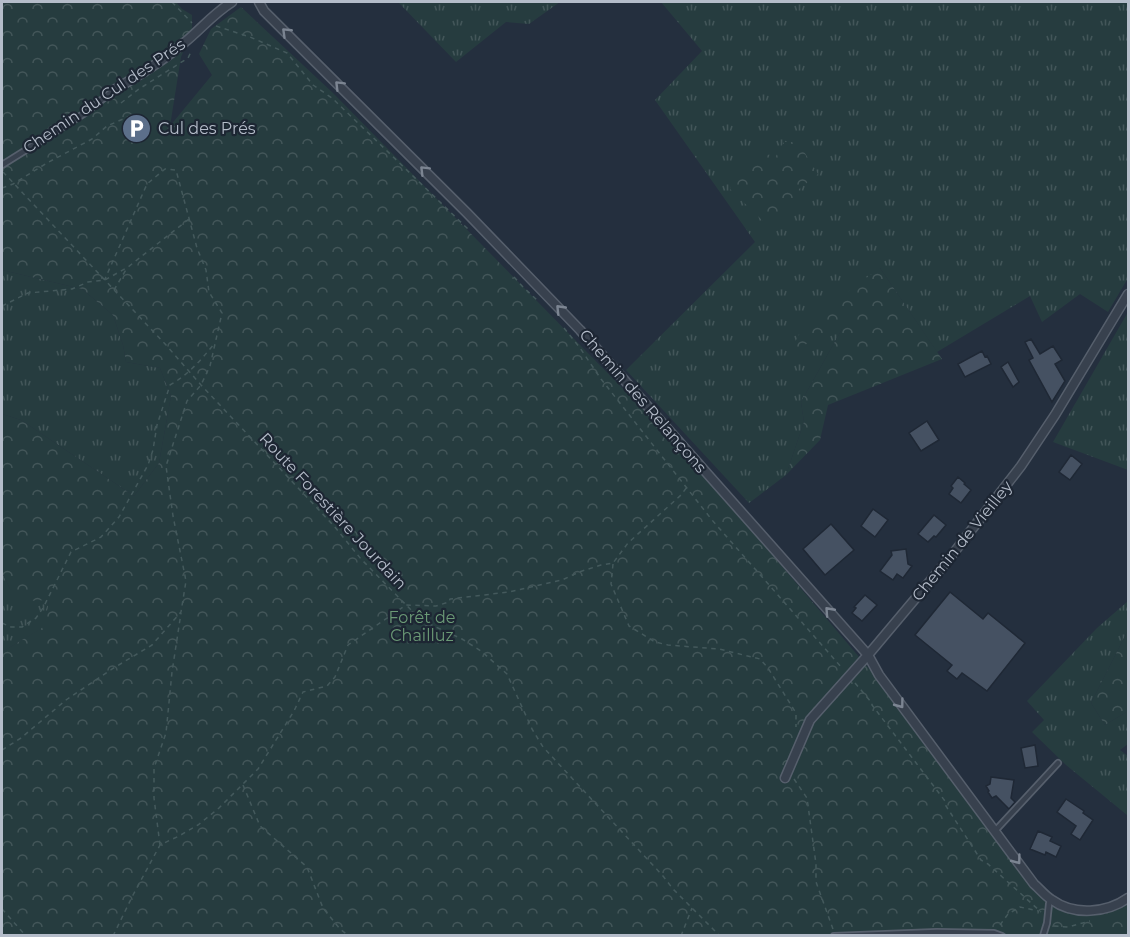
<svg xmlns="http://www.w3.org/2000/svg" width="1130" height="937" font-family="Montserrat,sans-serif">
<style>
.grass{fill:url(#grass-tufts)}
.forest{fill:url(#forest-crowns)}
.building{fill:#455162;stroke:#1f2835;stroke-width:1.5}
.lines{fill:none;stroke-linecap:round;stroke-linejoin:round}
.service-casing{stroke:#565f6c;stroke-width:8}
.minor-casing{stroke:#565f6c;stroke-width:11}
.path{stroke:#44595c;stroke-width:1.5;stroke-dasharray:4.5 4.5;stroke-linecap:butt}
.service{stroke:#38414e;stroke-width:4.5}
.minor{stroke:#38414e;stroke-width:8}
.oneway{stroke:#7c8592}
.labels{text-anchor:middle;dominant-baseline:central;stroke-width:4.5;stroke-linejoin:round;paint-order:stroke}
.street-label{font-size:16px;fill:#b4bcc9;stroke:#1d2633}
.poi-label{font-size:16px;fill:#b4bcc9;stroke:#1d2633;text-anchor:start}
.park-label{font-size:16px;fill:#6b9a76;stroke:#1d2633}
</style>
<defs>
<pattern id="grass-tufts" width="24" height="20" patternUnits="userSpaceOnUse" patternTransform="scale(1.5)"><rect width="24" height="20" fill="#263c3f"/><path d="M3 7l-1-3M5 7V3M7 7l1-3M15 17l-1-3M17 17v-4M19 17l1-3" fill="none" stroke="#435659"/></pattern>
<pattern id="forest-crowns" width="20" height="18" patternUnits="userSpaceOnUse" patternTransform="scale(1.5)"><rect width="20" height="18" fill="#263c3f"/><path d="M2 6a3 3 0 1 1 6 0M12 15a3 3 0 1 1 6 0" fill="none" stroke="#435659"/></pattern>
</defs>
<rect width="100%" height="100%" fill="#242f3e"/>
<path class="grass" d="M398,2H560L529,24L506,22L456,62Z
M661,2H1128V278L1108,312L1080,294L1042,322L1030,296L937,352L880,268L842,329L801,402L804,422L786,475L749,503L626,370L755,242L655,100L702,51Z
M2,270L82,289L113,315L123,345L126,362L160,368L171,396L159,463L134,496L21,420L2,414Z
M1128,312V470L1053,442Z
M2,572L10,589L49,600L46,626L2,652Z
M1128,601V630L1091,703L1105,725L1128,711V744L1120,750L1128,756V814L1127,815L1066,765L1032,732L1044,720L1027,701L1097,628Z"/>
<path class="forest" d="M2,2H176L182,9L192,15V30L181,57L170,126L212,75L199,54L211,29L241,7L333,93L684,451L871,671L952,778L1034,891L1057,909L1086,915L1128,904V935H2V652L45,626L49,600L29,601L10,589L2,572V414L21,420L134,496L159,463L171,396L160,368L126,362L123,345L113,315L82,289L2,270Z
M784,142H798L818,174L799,189L795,209L765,223L730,189L737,164L759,153L776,156Z
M880,268L942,359L828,405L820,440L786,475L804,422L801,402L842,329L790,351L806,322Z
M1128,630V711L1105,725L1091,703Z"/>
<path class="building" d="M1031,339L1040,354L1053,346L1062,360L1055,364L1065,381L1052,402L1029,360L1033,358L1025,342Z
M982,351L985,357L987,356L991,364L965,377L958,364Z
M1008,362L1019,382L1013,387L1001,367Z
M927,421L939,440L921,451L909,433Z
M1071,455L1082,464L1070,480L1059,472Z
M958,477L965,483L964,484L971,490L961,503L949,494L953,488L951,486Z
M873,509L888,520L875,537L861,526Z
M934,515L946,525L936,537L934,536L928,542L918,534Z
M831,524L854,550L825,575L803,549Z
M906,549L908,564L912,566L903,578L897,574L893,580L880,571L892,555L891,551Z
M950,592L983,619L988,613L1025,643L987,691L962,673L957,679L947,671L952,665L915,635Z
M865,595L877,605L862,621L852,613L856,608L854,607Z
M1035,745L1038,766L1025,768L1021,748Z
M991,777L1014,780L1011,798L1015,802L1009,809L996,796L992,798L988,792L989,791L986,786L990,784Z
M1066,799L1084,811L1083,813L1093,820L1080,840L1071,834L1076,826L1057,812Z
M1038,831L1052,837L1050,841L1061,846L1056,857L1046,852L1045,855L1030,849Z"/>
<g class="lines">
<defs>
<path id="service" d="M2,165L85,113L114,90
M995,831L1058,763
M834,936L937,932L994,933L1002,936
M1043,936L1047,923L1049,904L1050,900"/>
<path id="minor" d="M259,2L264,11L467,213L580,330L868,655L879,675L1034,884C1040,889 1045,896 1052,900C1074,916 1107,913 1128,898
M114,90C139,75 163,61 185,42C201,29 214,13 232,2
M785,778L810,720L868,655L952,555L1021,466L1055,415L1128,294"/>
</defs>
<use href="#service" class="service-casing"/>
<use href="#minor" class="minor-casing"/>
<path class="path" d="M172,2L192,23
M216,26L250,37L287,53L313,85L332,98L469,230
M121,103L139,89L188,58L192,50
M3,172L166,345L201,385L334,526L361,559L415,614L427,623L462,639L481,651L507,674L532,729L543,747L663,876L673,889L720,936
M2,188L13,184L47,163L92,139L107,126L130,116
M514,277L523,287L538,301
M114,290L127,268
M2,306L28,293L72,289L88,282L105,280L128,267L189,219
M564,328L580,348L601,379L712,520L842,668
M613,564L611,584L629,626L655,642L668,645L719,649L760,659L768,668L796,713V727
M2,623L11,627H22L36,618L43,608L71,552L101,537L119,517L148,465L153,450L157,425L170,385C188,375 201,360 214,344
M855,683L872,703V705L945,801L946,806L981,860L988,864L1041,912
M2,750L21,738L66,700L112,669L152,645L181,612L186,581L173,516L166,466L187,401L201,385L210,366L222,313L209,292L206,270L197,248L176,170L165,169L147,184L105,279
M794,779L807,798L816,864V882L833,929
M243,785L260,826L307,867L323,908L340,929L349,936
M160,845L154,798V768L166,733L172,672L181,613
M2,909L26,936
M1000,925L1008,914L1020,907L1038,911
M1054,926L1068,927L1090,921
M113,936L133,895L160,845L179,836L198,825L219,808L258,769L294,711L303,692L327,686L335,677L348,645L406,605L436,606L449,602L450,599L509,592L562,580L579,572L601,565L613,563L628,543L681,495L687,487
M681,936L692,908"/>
<use href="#service" class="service"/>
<use href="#minor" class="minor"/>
</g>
<defs><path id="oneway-chevron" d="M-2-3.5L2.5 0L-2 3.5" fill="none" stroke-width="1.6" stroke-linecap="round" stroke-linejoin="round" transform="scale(1.5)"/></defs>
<g class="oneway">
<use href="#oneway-chevron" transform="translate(286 32) rotate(-136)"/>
<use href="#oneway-chevron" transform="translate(339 85) rotate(-135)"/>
<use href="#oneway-chevron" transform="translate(424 170) rotate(-135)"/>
<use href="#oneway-chevron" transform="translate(560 309) rotate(-134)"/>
<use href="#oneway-chevron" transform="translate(829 611) rotate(-132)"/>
<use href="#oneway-chevron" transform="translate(900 704) rotate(53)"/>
<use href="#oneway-chevron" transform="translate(1017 860) rotate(53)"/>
</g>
<defs>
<symbol id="parking-disc" viewBox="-11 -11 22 22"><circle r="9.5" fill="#5c6f8a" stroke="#1d2633"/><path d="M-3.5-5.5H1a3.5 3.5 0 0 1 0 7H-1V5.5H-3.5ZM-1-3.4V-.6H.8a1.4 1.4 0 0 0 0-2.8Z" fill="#fff"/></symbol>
</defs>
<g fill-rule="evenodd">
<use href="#parking-disc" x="120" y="112" width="33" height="33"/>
</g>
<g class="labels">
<g class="street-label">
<text transform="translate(104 96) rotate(-34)">Chemin du Cul des Prés</text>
<text transform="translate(643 401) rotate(49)">Chemin des Relançons</text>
<text transform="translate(333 511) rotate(47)">Route Forestière Jourdain</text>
<text transform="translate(962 541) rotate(-51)">Chemin de Vieilley</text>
</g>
<g class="poi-label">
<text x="158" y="128">Cul des Prés</text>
</g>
<g class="park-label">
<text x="422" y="617">Forêt de<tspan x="422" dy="18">Chailluz</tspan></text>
</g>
</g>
<rect width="1130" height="937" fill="none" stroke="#b4bcc9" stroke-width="6"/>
</svg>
